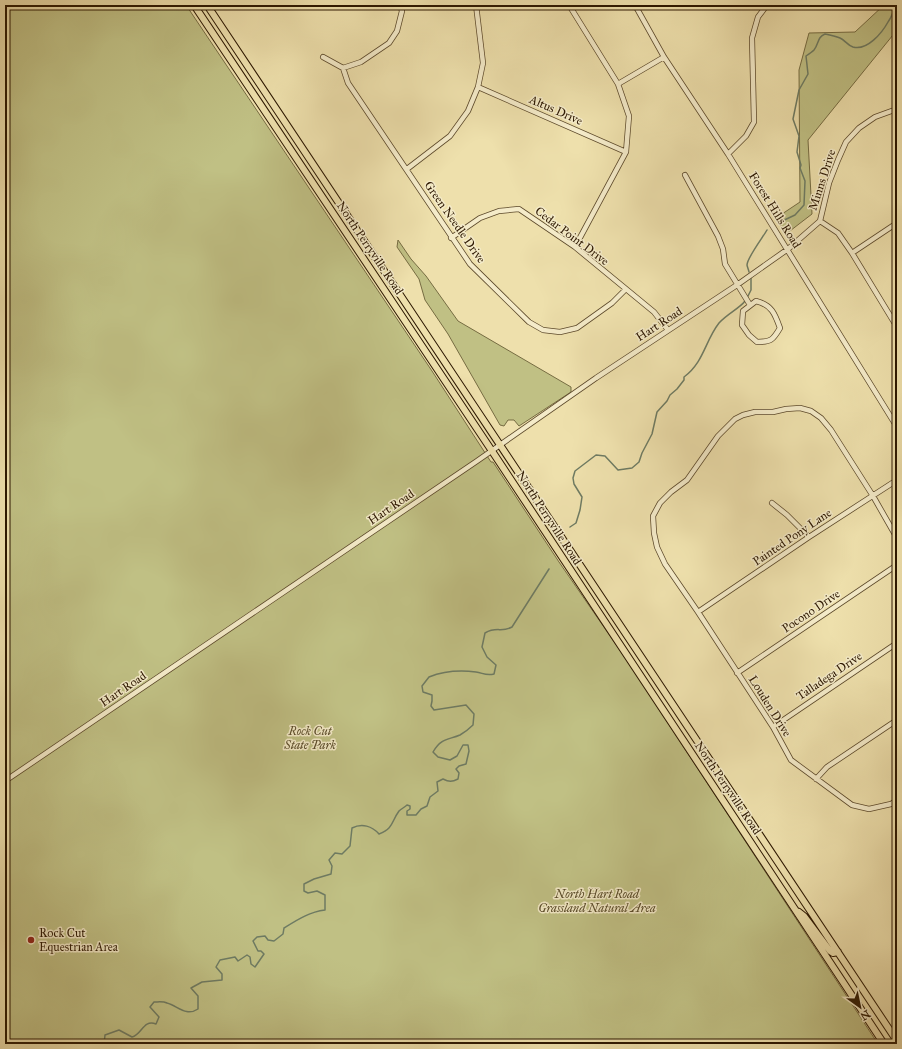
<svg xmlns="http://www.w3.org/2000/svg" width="902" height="1049" font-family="'IM FELL Great Primer',serif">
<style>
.green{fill:#c0c084;stroke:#766c42}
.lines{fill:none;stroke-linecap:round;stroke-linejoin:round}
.stream{stroke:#6e7b63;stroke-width:1.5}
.minor-casing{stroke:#5c492b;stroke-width:6}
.major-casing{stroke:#2c1700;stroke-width:8}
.minor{stroke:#f4ebc9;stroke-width:4.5}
.major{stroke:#eee0ac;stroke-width:6}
.poi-dot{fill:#8f2418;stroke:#f4ebc9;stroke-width:1.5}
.labels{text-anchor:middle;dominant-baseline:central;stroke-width:3;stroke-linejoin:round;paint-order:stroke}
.street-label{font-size:12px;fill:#2c1700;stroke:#f4ebc9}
.park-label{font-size:12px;font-style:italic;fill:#584a28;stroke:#f4ebc9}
.poi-label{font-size:12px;fill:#2c1700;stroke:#f4ebc9;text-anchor:start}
</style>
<rect width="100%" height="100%" fill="#eee0ac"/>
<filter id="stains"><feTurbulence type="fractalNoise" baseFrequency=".005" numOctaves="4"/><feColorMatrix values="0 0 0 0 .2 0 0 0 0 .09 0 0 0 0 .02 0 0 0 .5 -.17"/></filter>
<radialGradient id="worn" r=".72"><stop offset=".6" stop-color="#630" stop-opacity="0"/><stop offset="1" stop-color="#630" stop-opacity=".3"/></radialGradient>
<path class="green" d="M5,5H186L432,371L491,462H493L559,562L626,659L878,1044H5Z
M884,5H897V30L808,140L812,214L786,234L776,218L800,202L799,70L809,33L855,32Z
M398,240L411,259L426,276L458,321L571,387V392L519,426L514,420H508L504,426L500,425L448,334L425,300L419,279L397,247Z"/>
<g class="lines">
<path class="stream" d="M778,223L795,215L804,205L805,181L800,168L801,165L797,152L799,136L793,119L799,90L808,74L806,56C809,54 812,52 814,50C819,44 817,37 825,34C830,35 835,36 840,38C845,40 847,45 853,47C867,51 882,33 888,22C892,17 893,10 897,6
M749,272C749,271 747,266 747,265C747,258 763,237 767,230
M747,298L751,290V278
M570,527L576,523L580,510L582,497L574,484L573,478L575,471L596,455L605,456L618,470L632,468L639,462L642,453L652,434L657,412L667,401L670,395L677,389L684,380V377C704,362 705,341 719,323C727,314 740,308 745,301
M104,1044L105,1035L119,1030L132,1037C142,1035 143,1019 156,1024L159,1017L150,1007L154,1002C158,1002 163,1001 167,1003C178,1006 186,1017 198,1009V996L191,988L202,982L222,980V974L216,967L220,960L235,957L238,961L247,955L250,957L251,964L255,967L264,954L261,951H258L253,941L257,937L265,936L268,940L274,941L283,934L284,928C297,920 309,912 325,910V895L317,891L308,893L304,891V884L314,879L331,874L332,866L329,860L335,853L342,854L350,846L352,828C362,823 372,826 379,834C394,828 391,822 399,811C401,809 405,807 407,805L410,806V809L407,811V815H416L421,809L427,806L430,797L438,791L437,782L443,779C449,782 452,782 458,779L459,773L456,769L459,766L466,764L469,751L468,745H463L457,756L450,760L438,757L433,752C441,738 448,740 460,735C465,732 469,729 473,725L474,714L466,705L434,710L431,706L432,701V695L423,692L422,686L429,677C444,671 460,670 476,672C483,673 486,676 494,674L496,665L487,657L482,647L485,633C497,626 501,633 512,627L549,569"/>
<defs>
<path id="minor" d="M569,5L618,84L629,116L626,152L575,247
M635,5L664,57L728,154L897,427
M323,57L343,68L348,83L470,264L529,322L543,330L560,332L577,328L612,303L626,289
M343,68L361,62L389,43L397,31L402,11L400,5
M618,84L664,57
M478,87L626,152
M728,154L746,136L754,122L752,38L758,17L767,5
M407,169L450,136L468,111L478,87L483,63L476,5
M685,175L718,236L723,249L725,264L750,305
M820,221L838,233L852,253L897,327
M451,238L480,218L499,211L519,209L575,247L654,312L668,330
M852,253L897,223
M756,301C772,305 775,314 780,328C773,340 771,342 757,342L749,335L742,325L743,311Z
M772,503L787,515L809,537
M897,538L873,496L831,430L821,418L811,411L800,408L786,409L773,412H755L743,415L735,419L718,436L687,480L671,492L660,503L653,516L654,533L657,547L665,564L698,612L773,727L791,760L852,805L869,809L891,804L897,800
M698,612L809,537L897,480
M737,673L897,565
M773,727L897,643
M816,779L827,767L897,720
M5,781L477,461L596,378L737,285L788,249L820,221L829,183L838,160L846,142L859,128L875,117L897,109"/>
<path id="major" d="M194,5L492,451L884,1044
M207,5L897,1041
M799,912L804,916L830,951L833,953L838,952"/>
</defs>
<use href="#minor" class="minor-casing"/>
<use href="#major" class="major-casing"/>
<use href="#minor" class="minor"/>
<use href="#major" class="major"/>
</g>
<circle class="poi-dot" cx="31" cy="940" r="4"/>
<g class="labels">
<g class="street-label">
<text transform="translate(556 110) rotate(24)">Altus Drive</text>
<text transform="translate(822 180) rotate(-72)">Minns Drive</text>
<text transform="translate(775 210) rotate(58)">Forest Hills Road</text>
<text transform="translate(455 222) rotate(55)">Green Needle Drive</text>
<text transform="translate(572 236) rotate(37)">Cedar Point Drive</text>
<text transform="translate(370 248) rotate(56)">North Perryville Road</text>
<text transform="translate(659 324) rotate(-33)">Hart Road</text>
<text transform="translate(391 507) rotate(-34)">Hart Road</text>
<text transform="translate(549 518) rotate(57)">North Perryville Road</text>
<text transform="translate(792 537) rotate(-34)">Painted Pony Lane</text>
<text transform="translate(811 611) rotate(-34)">Pocono Drive</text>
<text transform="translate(829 676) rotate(-34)">Talladega Drive</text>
<text transform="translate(123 689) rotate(-34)">Hart Road</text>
<text transform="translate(770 706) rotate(58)">Louden Drive</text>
<text transform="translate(728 788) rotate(56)">North Perryville Road</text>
</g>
<g class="park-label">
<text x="310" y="731">Rock Cut<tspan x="310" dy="14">State Park</tspan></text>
<text x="597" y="894">North Hart Road<tspan x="597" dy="14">Grassland Natural Area</tspan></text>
</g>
<g class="poi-label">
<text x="39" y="933">Rock Cut<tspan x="39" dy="14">Equestrian Area</tspan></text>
</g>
</g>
<rect width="902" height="1049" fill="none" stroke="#eee0ac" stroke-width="20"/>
<rect x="6" y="6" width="890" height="1037" fill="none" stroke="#2c1700" stroke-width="2"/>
<rect x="10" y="10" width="882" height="1029" fill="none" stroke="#2c1700"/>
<g transform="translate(860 1007) rotate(147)" stroke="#f4ebc9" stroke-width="3" paint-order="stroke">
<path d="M0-3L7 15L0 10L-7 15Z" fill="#2c1700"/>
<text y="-6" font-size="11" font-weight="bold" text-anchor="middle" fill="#2c1700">N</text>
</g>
<rect width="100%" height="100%" filter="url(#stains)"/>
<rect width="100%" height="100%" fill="url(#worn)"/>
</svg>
